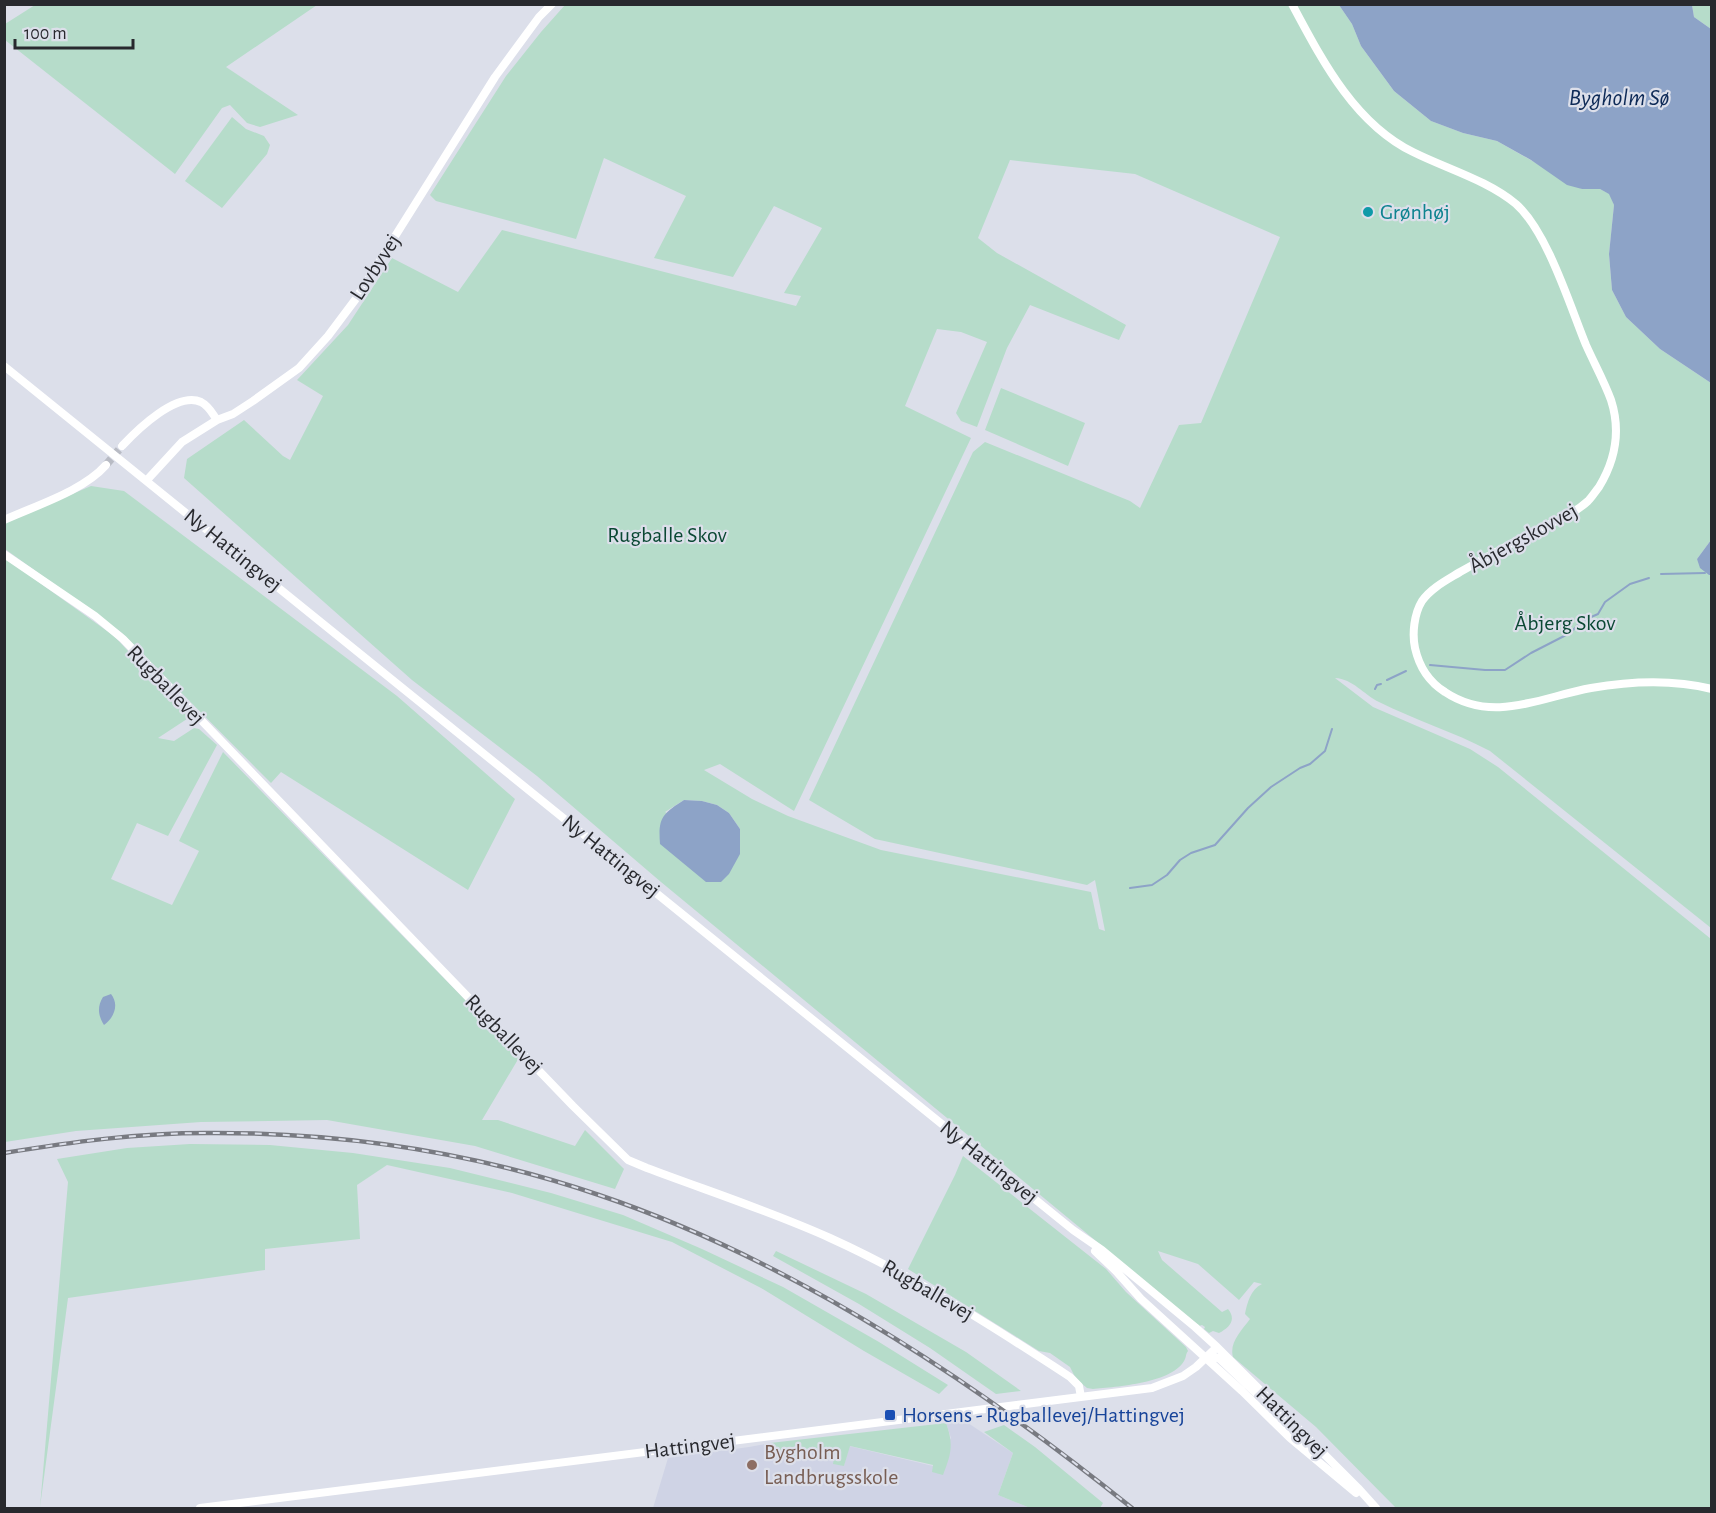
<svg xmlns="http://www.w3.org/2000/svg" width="1716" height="1513" font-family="'Alegreya Sans',sans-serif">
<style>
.built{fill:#cfd3e5}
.green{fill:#b6dcca;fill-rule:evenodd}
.water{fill:#8da3c7}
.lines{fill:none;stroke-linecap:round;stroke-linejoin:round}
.stream{stroke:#8da3c7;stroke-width:2}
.minor-tunnel{stroke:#b8bbc4;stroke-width:8;stroke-dasharray:8 4;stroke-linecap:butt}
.minor{stroke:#fff;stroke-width:8}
.rail-casing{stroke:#787a81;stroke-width:4.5}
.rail{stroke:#dcdfea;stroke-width:2;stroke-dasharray:7;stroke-linecap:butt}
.culture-dot{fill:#0f9aa8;stroke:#dcdfea;stroke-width:2}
.transit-dot{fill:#1a4fb4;stroke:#dcdfea;stroke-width:2}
.education-dot{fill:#8d6e63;stroke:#dcdfea;stroke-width:2}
.labels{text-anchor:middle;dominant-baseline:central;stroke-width:4.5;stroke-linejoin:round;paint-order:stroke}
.culture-label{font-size:22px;fill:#0d838f;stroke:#dcdfea;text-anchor:start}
.street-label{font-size:22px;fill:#28292e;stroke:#dcdfea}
.park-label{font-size:22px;fill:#0a4833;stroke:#dcdfea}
.transit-label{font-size:22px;fill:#164399;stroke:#dcdfea;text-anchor:start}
.education-label{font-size:22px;fill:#785e54;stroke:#dcdfea;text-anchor:start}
.water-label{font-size:24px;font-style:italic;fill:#0e2a57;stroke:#dcdfea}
</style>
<rect width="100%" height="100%" fill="#dcdfea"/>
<path class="built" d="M946,1423H968L1013,1453L998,1495L1030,1508H653L668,1458L749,1447L770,1443L765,1456L800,1449L834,1457L844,1466L849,1446L933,1466L951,1438Z"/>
<path class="green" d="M35,5H317L226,67L298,115L260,127L247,123L230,105L222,108L175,174L5,40V24Z
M565,5H1339L1352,24L1361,46L1394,91L1431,121L1463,133L1497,141L1582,189H1600L1610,194L1614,205L1609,254L1612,290L1626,317L1660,349L1711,383V540L1697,559L1709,575H1712L1711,928L1490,751C1454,732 1415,720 1379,702C1363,694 1353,679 1335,678L1373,707L1470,749L1498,767L1711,939V1508H1396L1316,1427L1233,1357C1229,1343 1241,1331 1250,1319L1245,1314C1247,1303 1251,1289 1262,1284L1254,1282L1239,1300L1198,1264L1158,1251L1162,1260L1222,1312L1228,1309C1237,1320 1229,1328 1219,1333L1213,1331L1209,1333L1204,1329L1205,1327L1202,1325L1199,1326L661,882L537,776L412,680L184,478L187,459L244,420L283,456L290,460L323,396L297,380L348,325L392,258L458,292L502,230L796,306L801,296L784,293L822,228L774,206L733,277L654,258L686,196L604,158L576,239L436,201L430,195L506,76L541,32ZM1010,160L1135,174L1280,237L1201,423L1179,425L1140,508L1130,501L985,442L973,452L809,800L875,839L1087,885L1095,880L1105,931L1099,929L1091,892L881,850L788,816L752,799L704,770L720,764L794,811L971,438L905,406L937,329L961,332L987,342L956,413L961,421L977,427L1007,348L1030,305L1119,340L1126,325L997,253L978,238ZM684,800L702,801L717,805L729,813L740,829V854L665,812Z
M1692,5H1711V29L1694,17Z
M232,117L246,129L264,136L270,145L267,154L222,208L185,181Z
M1001,388L1085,423L1068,466L985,430Z
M91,486L124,491L397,696L515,799L468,890L281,772L271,783L122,633L5,549V523Z
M5,558L114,636L190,717L158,738L174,741L194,728L199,729L217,745L168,836L137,823L111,879L172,905L199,851L179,841L223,752L520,1056L482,1120H498L575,1146L585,1130L624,1169L615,1189L475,1146L327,1120L201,1122L76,1131L5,1142Z
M190,1144L270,1145L353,1153L450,1168L551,1193L623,1215L702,1249L783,1287L879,1342L948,1385L939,1394L864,1351L761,1288L672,1242L512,1193L387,1165L357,1185L360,1239L265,1249V1270L68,1298L40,1507L68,1182L57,1159L127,1148Z
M963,1156L1106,1269L1126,1292L1186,1347L1188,1351C1186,1353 1186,1357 1185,1359C1175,1383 1115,1387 1093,1389L1087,1388L1081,1383L1074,1375L1070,1367L1050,1353L1039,1351L908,1269L955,1175Z
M776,1251L866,1294L966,1352L1021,1391L996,1394L930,1348L859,1304L773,1256Z
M946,1423C954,1445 951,1454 943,1475L932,1472L933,1465L850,1446L844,1466L833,1464L834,1457L800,1449L798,1456H764L770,1443Z
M1004,1425L1035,1447L1103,1503L1100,1508H1030L998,1495L1013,1453L984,1432Z"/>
<path class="water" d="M1339,5H1692L1694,17L1711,29V383L1660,349L1626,317L1612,290L1609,254L1614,205L1609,194L1600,189H1582L1567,185L1531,160L1497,141L1463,133L1431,121L1394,91L1361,46L1352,24Z
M1711,540V575H1709L1700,568L1697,559Z
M684,800L702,801L717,805L729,813L740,829V854L729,874L721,882H706L660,844C658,818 662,814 684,800Z
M111,994C119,1004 115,1017 104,1025C98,1015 97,1007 103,997Z"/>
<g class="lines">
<path class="stream" d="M1661,574L1705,573
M1430,665L1485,670H1505L1531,653L1570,633L1582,621L1598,614L1605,602L1630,584L1649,578
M1387,680L1406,671
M1375,689L1377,685L1381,684
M1130,888L1152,885L1167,875L1180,860L1191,853L1215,845L1248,808L1271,787L1300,768L1310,764L1325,751L1332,729"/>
<path class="minor-tunnel" d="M106,465L122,446"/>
<path class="minor" d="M1292,4C1322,60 1354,123 1413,152C1447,169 1487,180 1516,204C1547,231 1570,306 1586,345C1594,363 1604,381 1611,400C1621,431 1616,459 1599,487C1595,492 1592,497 1588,501C1573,515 1553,522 1535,531C1510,544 1485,558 1460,572C1447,580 1431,588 1422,601C1414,614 1412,634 1415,648C1419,666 1429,682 1445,692C1493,724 1541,697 1591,688C1631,681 1672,679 1712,689
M4,366L1073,1230L1102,1250L1195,1327L1217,1347L1358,1488L1376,1508
M122,446C138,429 177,391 201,402C209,406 212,413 217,420
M147,480L182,442L217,420L233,414L253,401L299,368L328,336L355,300L495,77L539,17L552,4
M4,520C37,505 83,491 106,465
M4,554L95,616L123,639L573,1106L628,1160L647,1168C708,1191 770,1211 830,1238C914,1276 992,1326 1070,1377L1079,1386L1081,1397
M1095,1251L1116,1271L1141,1299L1242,1391L1290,1438L1356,1493
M1207,1358L1215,1357L1220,1359L1257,1394
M200,1508L1152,1388L1183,1376L1196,1367L1217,1347"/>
<defs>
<path id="rail" d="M4,1153C71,1142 138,1133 206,1133C339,1132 473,1152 599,1195C792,1260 974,1381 1132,1508"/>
</defs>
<use href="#rail" class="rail-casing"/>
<use href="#rail" class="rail"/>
</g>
<circle class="culture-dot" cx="1368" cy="212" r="6"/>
<rect class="transit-dot" x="884" y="1409" width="12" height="12" rx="3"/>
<circle class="education-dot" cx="752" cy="1465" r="6"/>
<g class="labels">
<g class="culture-label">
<text x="1380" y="212">Grønhøj</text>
</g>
<g class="street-label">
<text transform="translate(375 267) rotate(-57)">Lovbyvej</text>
<text transform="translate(1523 538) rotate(-29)">Åbjergskovvej</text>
<text transform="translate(233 550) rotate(39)">Ny Hattingvej</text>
<text transform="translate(166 685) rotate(46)">Rugballevej</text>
<text transform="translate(611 856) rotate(39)">Ny Hattingvej</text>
<text transform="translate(504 1034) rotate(46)">Rugballevej</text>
<text transform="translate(989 1162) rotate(39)">Ny Hattingvej</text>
<text transform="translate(928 1290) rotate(30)">Rugballevej</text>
<text transform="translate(1292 1422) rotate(45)">Hattingvej</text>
<text transform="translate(690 1446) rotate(-7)">Hattingvej</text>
</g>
<g class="park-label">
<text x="667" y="535">Rugballe Skov</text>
<text x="1565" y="623">Åbjerg Skov</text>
</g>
<g class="transit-label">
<text x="902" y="1415">Horsens - Rugballevej/Hattingvej</text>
</g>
<g class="education-label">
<text x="764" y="1452">Bygholm<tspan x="764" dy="25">Landbrugsskole</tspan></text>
</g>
<g class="water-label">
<text x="1619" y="98">Bygholm Sø</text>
</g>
</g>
<rect width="1716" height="1513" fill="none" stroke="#28292e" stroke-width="12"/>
<path d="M15 39v9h118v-9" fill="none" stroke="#28292e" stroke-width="3"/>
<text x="24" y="39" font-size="18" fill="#28292e" stroke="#dcdfea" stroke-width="4.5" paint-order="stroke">100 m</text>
</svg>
